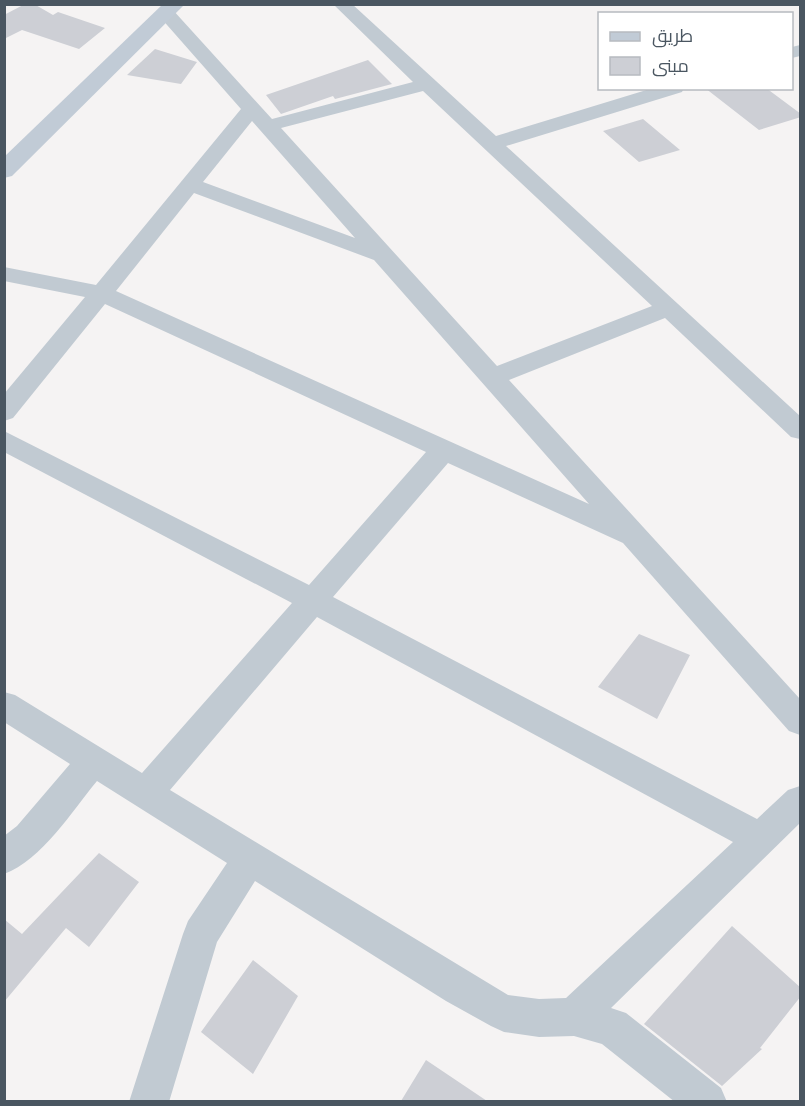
<svg xmlns="http://www.w3.org/2000/svg" width="805" height="1106" font-family="Jost,Cairo,sans-serif">
<style>
.building{fill:#cdcfd5}
.lines{fill:none;stroke-linecap:round;stroke-linejoin:round}
.minor{fill:#c1cad2;fill-rule:evenodd}
.secondary{fill:#c1cbd6;fill-rule:evenodd}
</style>
<rect width="100%" height="100%" fill="#f5f3f3"/>
<path class="building" d="M25,4H34L53,15L58,12L105,28L79,49L22,30L4,39V15Z
M155,49L197,62L181,84L127,75Z
M368,60L392,84L335,99L333,96L281,114L266,95Z
M705,88H766L801,114V117L759,130Z
M643,119L680,150L639,162L603,131Z
M639,634L690,655L657,719L598,687Z
M99,853L139,882L89,947L66,928L4,1002V919L22,934Z
M732,926L801,988V996L760,1048L762,1049L722,1086L644,1024Z
M253,960L298,996L253,1074L201,1032Z
M426,1060L487,1101H401Z"/>
<g class="lines">
<path class="minor" d="M333,4H352L496,136L653,88H684L682,92L506,146L800,416V439L791,437L665,318L509,380L800,699V735L789,731L623,543L448,463L333,597L757,819L788,790L800,786V823L611,1008L626,1013L721,1088L727,1102H675L602,1044L574,1036L539,1037L504,1032L491,1026L446,1001L255,881L217,942L169,1102H129L183,934L188,921L227,863L97,781C72,811 42,860 4,874V836L17,826L70,764L4,722V692L15,695L142,773L292,603L4,452V431L309,585L426,452L105,304L13,418L4,421V394L85,297L4,281V267L96,285L241,109L160,17L157,13L160,9H172L272,119L413,82ZM423,91L652,306L497,366L281,128ZM252,121L355,238L203,182ZM194,193L374,260L589,504L116,291ZM317,617L733,842L566,998L539,999L508,995L170,790Z
M800,45V56L792,58V47Z"/>
<path class="secondary" d="M163,4H185L12,176L4,178V157Z"/>
</g>
<rect width="805" height="1106" fill="none" stroke="#4a5661" stroke-width="12"/>
<rect x="598" y="12" width="195" height="78" fill="#ffffff" stroke="#b7bbc0" stroke-width="1.5"/>
<rect x="610" y="32" width="30" height="9" fill="#c1cbd6" stroke="#b7bbc0" stroke-width="1.5"/>
<text x="652" y="42" font-size="18" fill="#4a5661">طريق</text>
<rect x="610" y="57" width="30" height="18" fill="#cdcfd5" stroke="#b7bbc0" stroke-width="1.5"/>
<text x="652" y="72" font-size="18" fill="#4a5661">مبنى</text>
</svg>
